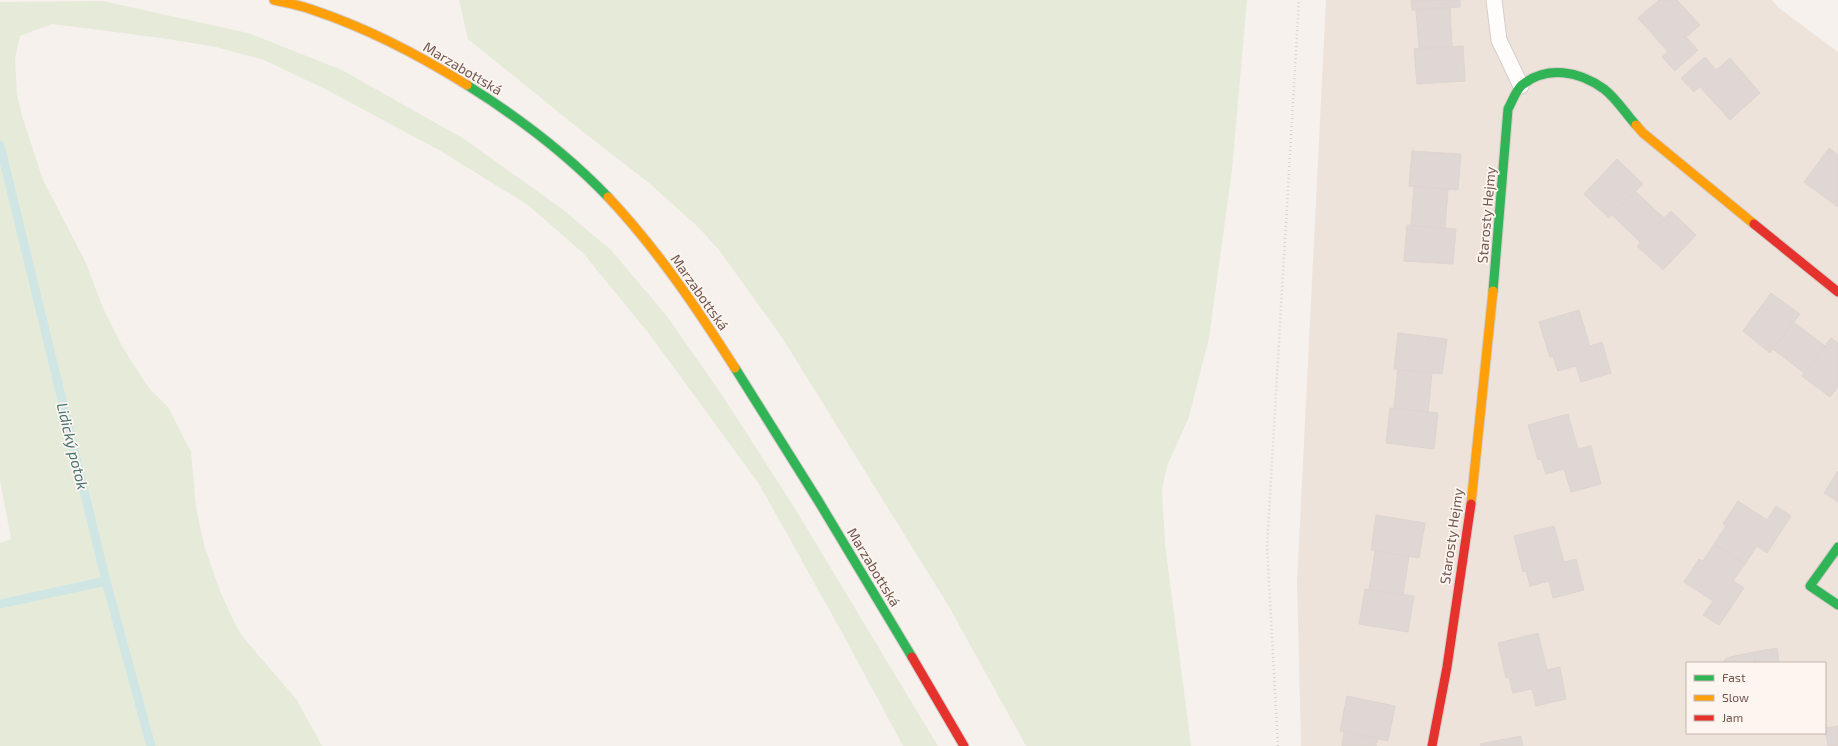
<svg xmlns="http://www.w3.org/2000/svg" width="1838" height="746" font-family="'Exo 2',sans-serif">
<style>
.residential{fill:#eee3db;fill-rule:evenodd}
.green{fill:#e6ebd9}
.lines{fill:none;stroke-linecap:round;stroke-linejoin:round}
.stream{stroke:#d0e6e5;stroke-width:9}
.building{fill:#dfd7d3;stroke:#ded4d0}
.lane-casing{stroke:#d5cdca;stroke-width:17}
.fast-casing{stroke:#d5cdca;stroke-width:11}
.slow-casing{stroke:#d5cdca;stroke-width:11}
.jam-casing{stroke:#d5cdca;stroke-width:11}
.path{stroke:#d9d1d0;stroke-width:2.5;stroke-dasharray:1 3;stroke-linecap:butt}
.lane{stroke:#fefdfc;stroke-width:15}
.fast{stroke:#30b455;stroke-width:9}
.slow{stroke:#ff9f0a;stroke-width:9}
.jam{stroke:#e5322d;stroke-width:9}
.labels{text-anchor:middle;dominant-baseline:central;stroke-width:3.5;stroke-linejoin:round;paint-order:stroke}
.street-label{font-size:14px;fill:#71564f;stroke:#fdf5ef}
.water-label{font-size:15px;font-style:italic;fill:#457475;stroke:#fdf5ef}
</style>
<rect width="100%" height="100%" fill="#f6f1ed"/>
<path class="residential" d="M1326,0H1772L1779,8L1838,52V746H1301L1297,582ZM1687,663H1825V733H1687Z"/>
<path class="green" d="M459,0H1247L1232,170L1209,338L1189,417L1167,466L1162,489L1165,544L1191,746H1026L948,605L783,339L719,250L698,227L649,183L578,128L468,39Z
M103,1L248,33L342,70L464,139L561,208L611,250L666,315L722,395L794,507L938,746H903L845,638L759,484L650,335L583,253L528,205L439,150L325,89L264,60L216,47L161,38L52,24L20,36L15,58L17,94L23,119L43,180L85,261L103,308L123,348L148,387L168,407L191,452L196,508L204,545L220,591L233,619L242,636L297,700L322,746H0V543L11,539L0,480V2Z"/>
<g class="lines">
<path class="stream" d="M0,145L106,581L151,746
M0,604L106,581"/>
</g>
<path class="building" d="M1411,0H1460V7L1412,10Z
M1659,0H1677L1700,25L1686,37L1698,50L1675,71L1662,57L1668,52L1638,18Z
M1450,7L1452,47L1419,48L1416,10Z
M1463,46L1465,81L1417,84L1414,49Z
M1705,57L1716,70L1730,58L1760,93L1730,120L1700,87L1694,92L1681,78Z
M1829,148L1838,155V207L1804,182Z
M1412,151L1461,154L1458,190L1409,186Z
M1617,159L1643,184L1609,218L1584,194Z
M1414,186L1448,189L1445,228L1411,225Z
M1635,191L1664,218L1640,242L1612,215Z
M1671,211L1696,235L1663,270L1637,246Z
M1407,225L1456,229L1453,264L1404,261Z
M1771,293L1800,314L1770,353L1743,331Z
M1579,310L1590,346L1602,342L1611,373L1581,382L1576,366L1558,371L1553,357H1550L1539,322Z
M1793,322L1825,346L1804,373L1773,349Z
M1398,333L1447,339L1442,374L1394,369Z
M1831,338L1838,343V387L1830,397L1802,376Z
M1398,369L1432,373L1428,412L1394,408Z
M1390,408L1438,413L1434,449L1386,443Z
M1568,414L1578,449L1591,446L1601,484L1571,492L1564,469L1546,474L1541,459L1538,460L1528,425Z
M1838,471V502L1824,493Z
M1738,501L1767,520L1776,506L1791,516L1767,553L1757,546L1745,564L1714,544L1726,526L1723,524Z
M1376,515L1425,523L1419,558L1371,550Z
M1554,526L1564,562L1576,559L1584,590L1553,598L1549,581L1530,586L1526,571L1523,572L1514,536Z
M1714,544L1745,564L1733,581L1744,588L1719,625L1703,615L1713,601L1684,582L1699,559L1703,561Z
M1375,551L1409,556L1403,595L1369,590Z
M1365,589L1414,596L1408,632L1359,624Z
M1538,633L1547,670L1560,667L1566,699L1536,706L1532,689L1513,693L1509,677L1506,678L1498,643Z
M1777,648L1779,663H1755L1754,652Z
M1754,652L1755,663H1725L1724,660L1730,657Z
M1347,696L1395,706L1388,741L1340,731Z
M1838,726V746H1828L1825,728Z
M1344,732L1378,738L1376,746H1342Z
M1521,736L1523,746H1481L1480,744Z"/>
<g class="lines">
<defs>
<path id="lane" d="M1494,0L1499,40L1521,86"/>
<path id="fast" d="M467,85C518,117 567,154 608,197
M1493,291L1508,109C1512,102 1516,90 1522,85C1547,65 1579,71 1604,89C1616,98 1626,114 1636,125
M735,368L819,502L912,657
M1838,547L1810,586L1838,605"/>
<path id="slow" d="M274,0C287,3 300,5 313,10C367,28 419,55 467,85
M1636,125L1643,133L1754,224
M608,197C657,249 696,307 735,368
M1471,504L1493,291"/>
<path id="jam" d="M1754,224L1838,292
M912,657L964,746
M1432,746L1447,667L1471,504"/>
</defs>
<use href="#lane" class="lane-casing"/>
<use href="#fast" class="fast-casing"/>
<use href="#slow" class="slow-casing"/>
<use href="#jam" class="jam-casing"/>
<path class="path" d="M1278,746L1267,547L1299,0"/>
<use href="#lane" class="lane"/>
<use href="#fast" class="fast"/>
<use href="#slow" class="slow"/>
<use href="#jam" class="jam"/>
</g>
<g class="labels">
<g class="street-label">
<text transform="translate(463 68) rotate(31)">Marzabottská</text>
<text transform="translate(1486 215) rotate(-85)">Starosty Hejmy</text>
<text transform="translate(700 292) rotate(55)">Marzabottská</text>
<text transform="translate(1451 536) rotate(-82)">Starosty Hejmy</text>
<text transform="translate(874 567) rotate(59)">Marzabottská</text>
</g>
<g class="water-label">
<text transform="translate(73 446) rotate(76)">Lidický potok</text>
</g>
</g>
<rect x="1686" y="662" width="140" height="72" fill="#fdf5ef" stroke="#c5b5af"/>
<rect x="1694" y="675" width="20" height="6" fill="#30b455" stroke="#c5b5af"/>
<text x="1722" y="682" font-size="12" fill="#71564f">Fast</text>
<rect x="1694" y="695" width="20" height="6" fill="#ff9f0a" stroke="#c5b5af"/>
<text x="1722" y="702" font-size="12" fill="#71564f">Slow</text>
<rect x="1694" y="715" width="20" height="6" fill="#e5322d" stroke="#c5b5af"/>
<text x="1722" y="722" font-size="12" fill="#71564f">Jam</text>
</svg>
